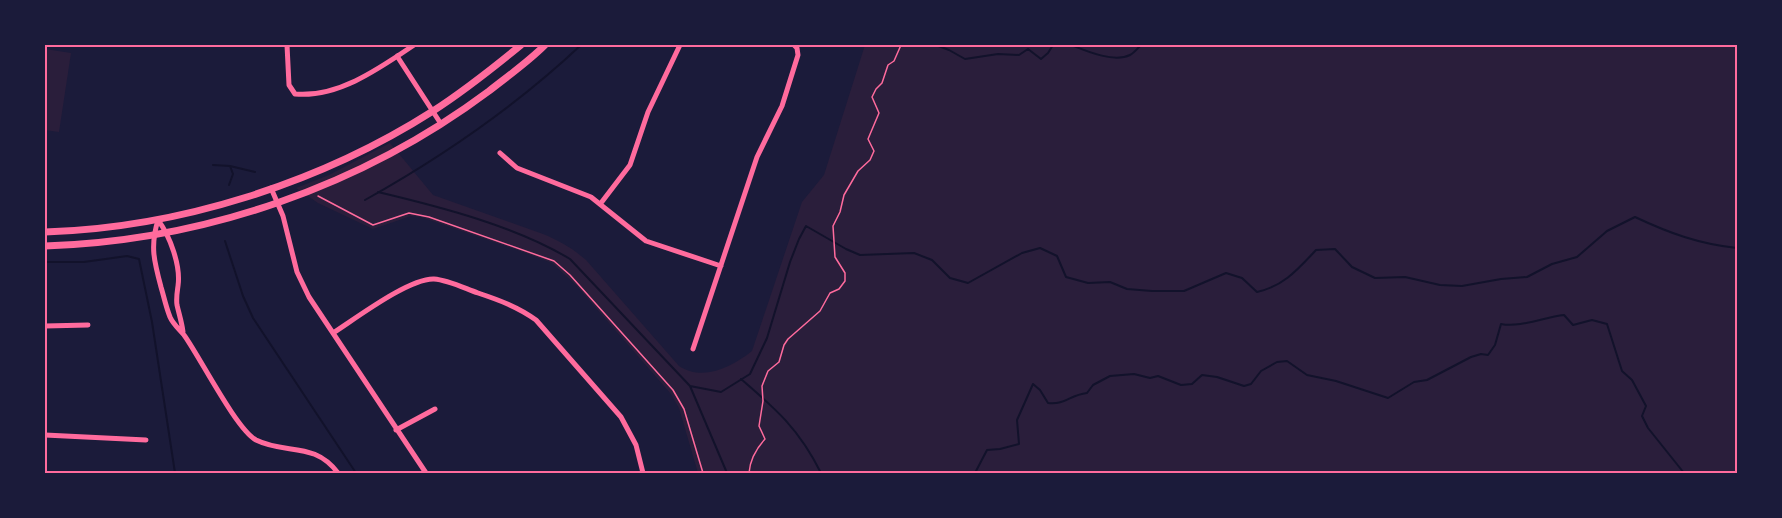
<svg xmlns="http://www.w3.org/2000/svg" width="1782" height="518" font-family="Arial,sans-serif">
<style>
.green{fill:#2a1e3b}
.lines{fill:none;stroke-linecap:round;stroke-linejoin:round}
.stream{stroke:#12122b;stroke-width:2}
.path{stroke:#ff6b9d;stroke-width:1.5}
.minor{stroke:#ff6b9d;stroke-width:5}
.tertiary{stroke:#ff6b9d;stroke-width:7}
.neatline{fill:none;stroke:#ff6b9d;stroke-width:2}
</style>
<rect width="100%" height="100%" fill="#1b1b3a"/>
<path class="green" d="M865,45H1737V473H698L679,408L671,394L576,285L552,263L523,252L421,217L411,216L373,229L318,203L296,188L329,175L390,143L433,195L543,234C560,241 572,248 586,260L679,366C703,382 732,367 752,351L802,202L824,175Z
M45,49L71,53L59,132L45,130Z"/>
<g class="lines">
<path class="stream" d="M936,45L949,50L965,59L998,54L1019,55L1028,49L1041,59L1048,53L1053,45
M1071,45C1086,51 1114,63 1130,55C1134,53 1138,48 1141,45
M213,165L230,166L255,172
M229,185L233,174L230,166
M378,192C441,207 515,226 570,259L690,386L727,473
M365,200C442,157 516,106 581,45
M225,241L243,296L253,318L356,473
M45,262H84L127,256L139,259L152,322L175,473
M741,379C777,410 799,429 821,473
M690,386L721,392L750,374L767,338L790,262L799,239L806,226L846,249L860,255L914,253L932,260L950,278L968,283L1022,253L1040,248L1057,256L1066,277L1088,283L1110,282L1127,289L1152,291H1184L1226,273L1242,278L1257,292C1284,286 1298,269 1316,250L1335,249L1352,267L1375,278L1405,277L1440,285L1462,286L1501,279L1527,277L1552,264L1577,257L1607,231L1635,217C1669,233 1699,244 1737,248
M975,473L987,450L1000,449L1019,444L1017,420L1033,384L1040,390L1048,403C1066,405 1069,395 1087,393L1093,385L1110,376L1134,374L1150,378L1158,376L1181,385L1192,384L1202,375L1217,377L1244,386L1251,384L1261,371L1277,362L1287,361L1307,375L1336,381L1388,398L1414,382L1427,380L1471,357L1481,354L1488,355L1495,345L1501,324C1520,328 1544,317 1564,315L1573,325L1592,320L1607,324L1622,371L1632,380L1646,406L1642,416L1648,428L1684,473"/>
<path class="path" d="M318,196L373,225L409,213L429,217L554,261L570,275L673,390L684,409L703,473
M749,473C750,459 756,449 765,439L759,426L763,401L762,386L768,371L779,362L784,345L788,339L820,311L830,293L839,289L845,281V273L835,257L833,226L840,212L844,195L858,171L870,160L874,151L868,139L879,113L872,97L876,89L882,83L888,65L894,61L901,45"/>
<path class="minor" d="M287,45L289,85L295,94C338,98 380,68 414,45
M397,56L441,124
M500,153L517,168L591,197L646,241L721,266
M271,188L283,216L297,272L309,297L426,473
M601,203L630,165L648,112L680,45
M158,220C150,246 154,261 161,287C164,297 166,307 170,317C173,324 179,329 184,335C200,357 236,429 256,440C286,455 314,441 338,473
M158,220C170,236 181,266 178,286C177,293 176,298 177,305C179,314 182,323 183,332
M45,326L88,325
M333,333C355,319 409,278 434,279C448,280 464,288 478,293C499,300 518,307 536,320L621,417L636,445L643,473
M693,349L757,157L782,106L798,55L797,48L794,45
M396,430L435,409
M45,435L146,440"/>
<path class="tertiary" d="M45,232C179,228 320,183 433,111C464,91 493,68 521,45
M45,246C204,241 362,186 489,91C508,76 528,62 545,45"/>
</g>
<rect width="1782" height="518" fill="none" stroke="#1b1b3a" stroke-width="93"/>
<rect x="46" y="46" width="1690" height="426" class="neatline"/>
</svg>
